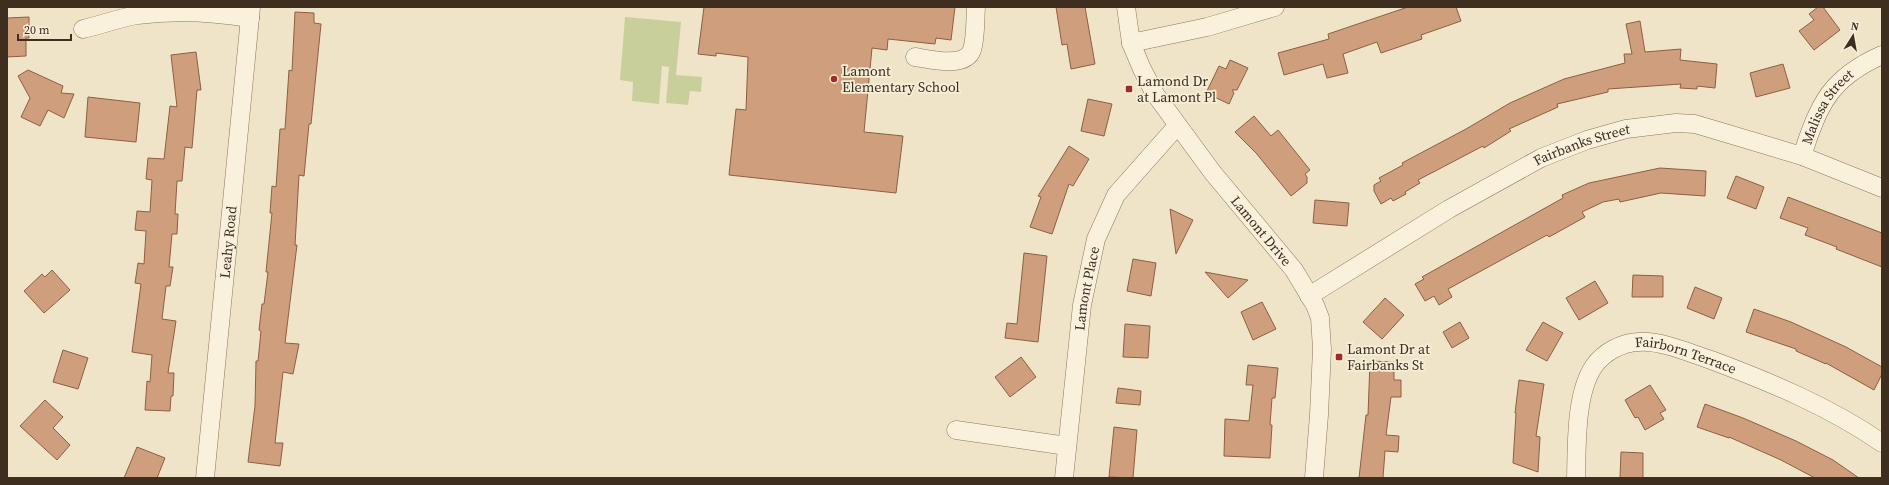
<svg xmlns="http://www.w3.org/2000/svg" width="1889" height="485" font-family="'Source Serif 4',serif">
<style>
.green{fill:#c9cf9b}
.building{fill:#cf9f7d;stroke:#8d5f41}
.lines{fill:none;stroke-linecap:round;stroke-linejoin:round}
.minor-casing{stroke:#8d765c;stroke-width:19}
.minor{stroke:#faf1dc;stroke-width:18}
.poi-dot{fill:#9e2a2b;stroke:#f7eed8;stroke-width:1.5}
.labels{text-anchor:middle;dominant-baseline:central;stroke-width:3.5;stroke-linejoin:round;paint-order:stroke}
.poi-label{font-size:14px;fill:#3d2e20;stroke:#f7eed8;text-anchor:start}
.street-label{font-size:14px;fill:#3d2e20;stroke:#f7eed8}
</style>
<rect width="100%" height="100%" fill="#f0e4c8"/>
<path class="green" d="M625,17L681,22L676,75L702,77L701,92L690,91L688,105L666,103L669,67L662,66L659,104L632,101L633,82L620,80Z"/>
<path class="building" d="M704,7H955L951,40L936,38L935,44L888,39L887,50L872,48L864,132L903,136L896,193L729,175L736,109L746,110L748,57L716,53V56L698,54Z
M1056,7H1085L1095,64L1071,69L1067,44L1062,45Z
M1408,7H1456L1461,21L1421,35L1422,39L1381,53L1377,42L1343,54L1348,73L1327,78L1323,64L1284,75L1278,53L1329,39L1328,34Z
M1818,7H1823L1840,30L1814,50L1799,31L1814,20L1809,14Z
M295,12L314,13V23L321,24L311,124H309L304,176L299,175L295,245H297L285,343L299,344L293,374L283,372L275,443H283L280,466L248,462L255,406L256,361H258L261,331L259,330L262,304H264L268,272H266L272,213H270L272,186L276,187L280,129H285L289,70L292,71Z
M29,17V38H26V56L7,57V18Z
M1640,21L1645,52L1681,49L1680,60L1717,64L1715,88L1697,86V89L1680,88L1681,84L1608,89V92L1557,104L1558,107L1509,129L1511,131L1484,148L1483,146L1418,180L1420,183L1405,192L1406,194L1393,201L1391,198L1381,204L1374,191V185L1381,181L1379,178L1403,165L1402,163L1466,129L1510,103L1564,79L1625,63L1624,54H1632L1626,24Z
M196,52L201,90H197L192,148L185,147L182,181H177L175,214H178L177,234H172L169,267H173L170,286H166L162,319L176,321L168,373H174L173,396H171L170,411L145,410L147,381L150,382L152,355L132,352L141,284L135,283L138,263L144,264L146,231L135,230L137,211L150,212L152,180L146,179L148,158L164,159L170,106L177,107L171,55Z
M1230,60L1248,68L1237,90H1232L1234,93L1229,104L1206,93L1219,66L1226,69Z
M1783,64L1790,88L1756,97L1750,73Z
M28,70L63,86L61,93L74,94L64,118L48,110L40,126L21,117L30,98L18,76Z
M88,97L140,103L136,142L85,137Z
M1088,99L1112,104L1104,136L1081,131Z
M1254,116L1271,136L1278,130L1310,170L1305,174L1307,177V183L1291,196L1256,153L1235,132Z
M1069,146L1089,159L1073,186L1069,184L1052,234L1030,227L1041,197L1038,196Z
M1660,168L1706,171L1705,196L1661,193L1620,202L1619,199L1603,202L1582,212L1585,217L1549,237L1547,235L1448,289L1452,297L1439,305L1434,296L1425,301L1415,284L1424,279L1422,277L1563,198L1562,195L1589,183Z
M1736,176L1764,187L1756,209L1727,198Z
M1788,197L1882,233V267L1836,249L1837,247L1805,235L1808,228L1780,218Z
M1315,200L1349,203L1347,226L1313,223Z
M1170,209L1193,220L1176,254Z
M1024,253L1047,256L1038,342L1005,338L1007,323L1017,324Z
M1133,259L1156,263L1151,296L1127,291Z
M52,270L70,290L44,313L24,291L42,274L45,277Z
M1205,272L1248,280L1228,298Z
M1633,275L1663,276V297H1632Z
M1595,281L1608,303L1579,320L1566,298Z
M1695,287L1722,298L1714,319L1687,308Z
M1385,298L1404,315L1382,339L1363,322Z
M1262,302L1276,329L1253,340L1241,312Z
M1754,309L1791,322L1846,347L1882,367V374L1874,390L1826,363V364L1796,351V349L1746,332Z
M1460,322L1469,338L1452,348L1443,332Z
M1543,322L1563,333L1547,361L1526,350Z
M1125,324L1150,326L1148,358L1123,357Z
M63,350L88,358L78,389L53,382Z
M1021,357L1036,377L1010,397L995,377Z
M1370,361L1394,362V380H1401V397H1391L1386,435L1399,436L1398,452L1385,451L1383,478H1359L1366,415H1368Z
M1248,365L1278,368L1275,398H1272L1270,425H1272L1270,458L1224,456L1225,419L1249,421L1253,385H1246Z
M1519,380L1544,384L1536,436L1540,437L1538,472L1513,463L1516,413H1515Z
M1650,385L1666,410L1660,413L1664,419L1645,430L1638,417L1635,418L1625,400Z
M1118,388L1141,391L1140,405L1116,403Z
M45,400L63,417L53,428L70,445L57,460L20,426Z
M1705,404L1743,418L1796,441L1833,460L1859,478H1815L1781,460L1729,437V438L1697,427Z
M1114,427L1137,430L1133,478L1109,477Z
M137,447L165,458L157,478H124Z
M1621,452L1643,453V478H1620Z"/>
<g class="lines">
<defs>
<g id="minor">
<path id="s1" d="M1126,7L1131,43L1142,69L1155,94L1213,173L1294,270L1315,305L1320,318L1322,349L1319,415L1314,478"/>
<path d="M83,29C101,25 119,18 137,15C174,10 213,12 250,18"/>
<path d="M1131,43L1207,27L1275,7"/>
<path d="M915,57C929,59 965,69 972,50C976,37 975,20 976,7"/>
<path id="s2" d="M1802,156C1819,104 1830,78 1882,55"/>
<path id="s3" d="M1309,296L1449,209L1541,158L1587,140L1626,129L1676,123L1695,124L1802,156L1882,188"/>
<path d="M956,430L1067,446"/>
<path id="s4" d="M205,478L251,7"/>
<path id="s5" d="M1064,478L1082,305L1096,239L1116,195L1177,126"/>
<path id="s6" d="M1576,478C1577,445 1575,394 1594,366C1604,352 1621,343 1638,342C1660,340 1690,353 1711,360C1770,382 1830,407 1882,443"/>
</g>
</defs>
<use href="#minor" class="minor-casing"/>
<use href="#minor" class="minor"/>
</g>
<g class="poi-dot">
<circle cx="834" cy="79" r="4"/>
<rect x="1125" y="85" width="8" height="8" rx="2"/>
<rect x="1335" y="353" width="8" height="8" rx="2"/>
</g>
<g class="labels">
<g class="poi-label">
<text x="842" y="71">Lamont<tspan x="842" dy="16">Elementary School</tspan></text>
<text x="1137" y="81">Lamond Dr<tspan x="1137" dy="16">at Lamont Pl</tspan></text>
<text x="1347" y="349">Lamont Dr at<tspan x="1347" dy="16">Fairbanks St</tspan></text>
</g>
<g class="street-label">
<text stroke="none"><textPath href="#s2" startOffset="56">Malissa Street</textPath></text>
<text stroke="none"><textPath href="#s3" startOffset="313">Fairbanks Street</textPath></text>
<text stroke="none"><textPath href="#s1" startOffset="266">Lamont Drive</textPath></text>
<text stroke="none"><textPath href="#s4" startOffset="237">Leahy Road</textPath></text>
<text stroke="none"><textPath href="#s5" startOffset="191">Lamont Place</textPath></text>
<text stroke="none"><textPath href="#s6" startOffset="216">Fairborn Terrace</textPath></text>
</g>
</g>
<rect width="1889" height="485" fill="none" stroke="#3d2e20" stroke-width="16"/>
<g transform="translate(1853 36) rotate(11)" stroke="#f7eed8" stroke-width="3" paint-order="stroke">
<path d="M0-3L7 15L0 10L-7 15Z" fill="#3d2e20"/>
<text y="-6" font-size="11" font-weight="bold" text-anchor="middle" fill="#3d2e20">N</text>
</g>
<path d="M18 34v6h53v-6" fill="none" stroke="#3d2e20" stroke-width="2"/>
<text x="24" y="34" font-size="12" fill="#3d2e20" stroke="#f7eed8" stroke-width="3" paint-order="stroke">20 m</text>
</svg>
